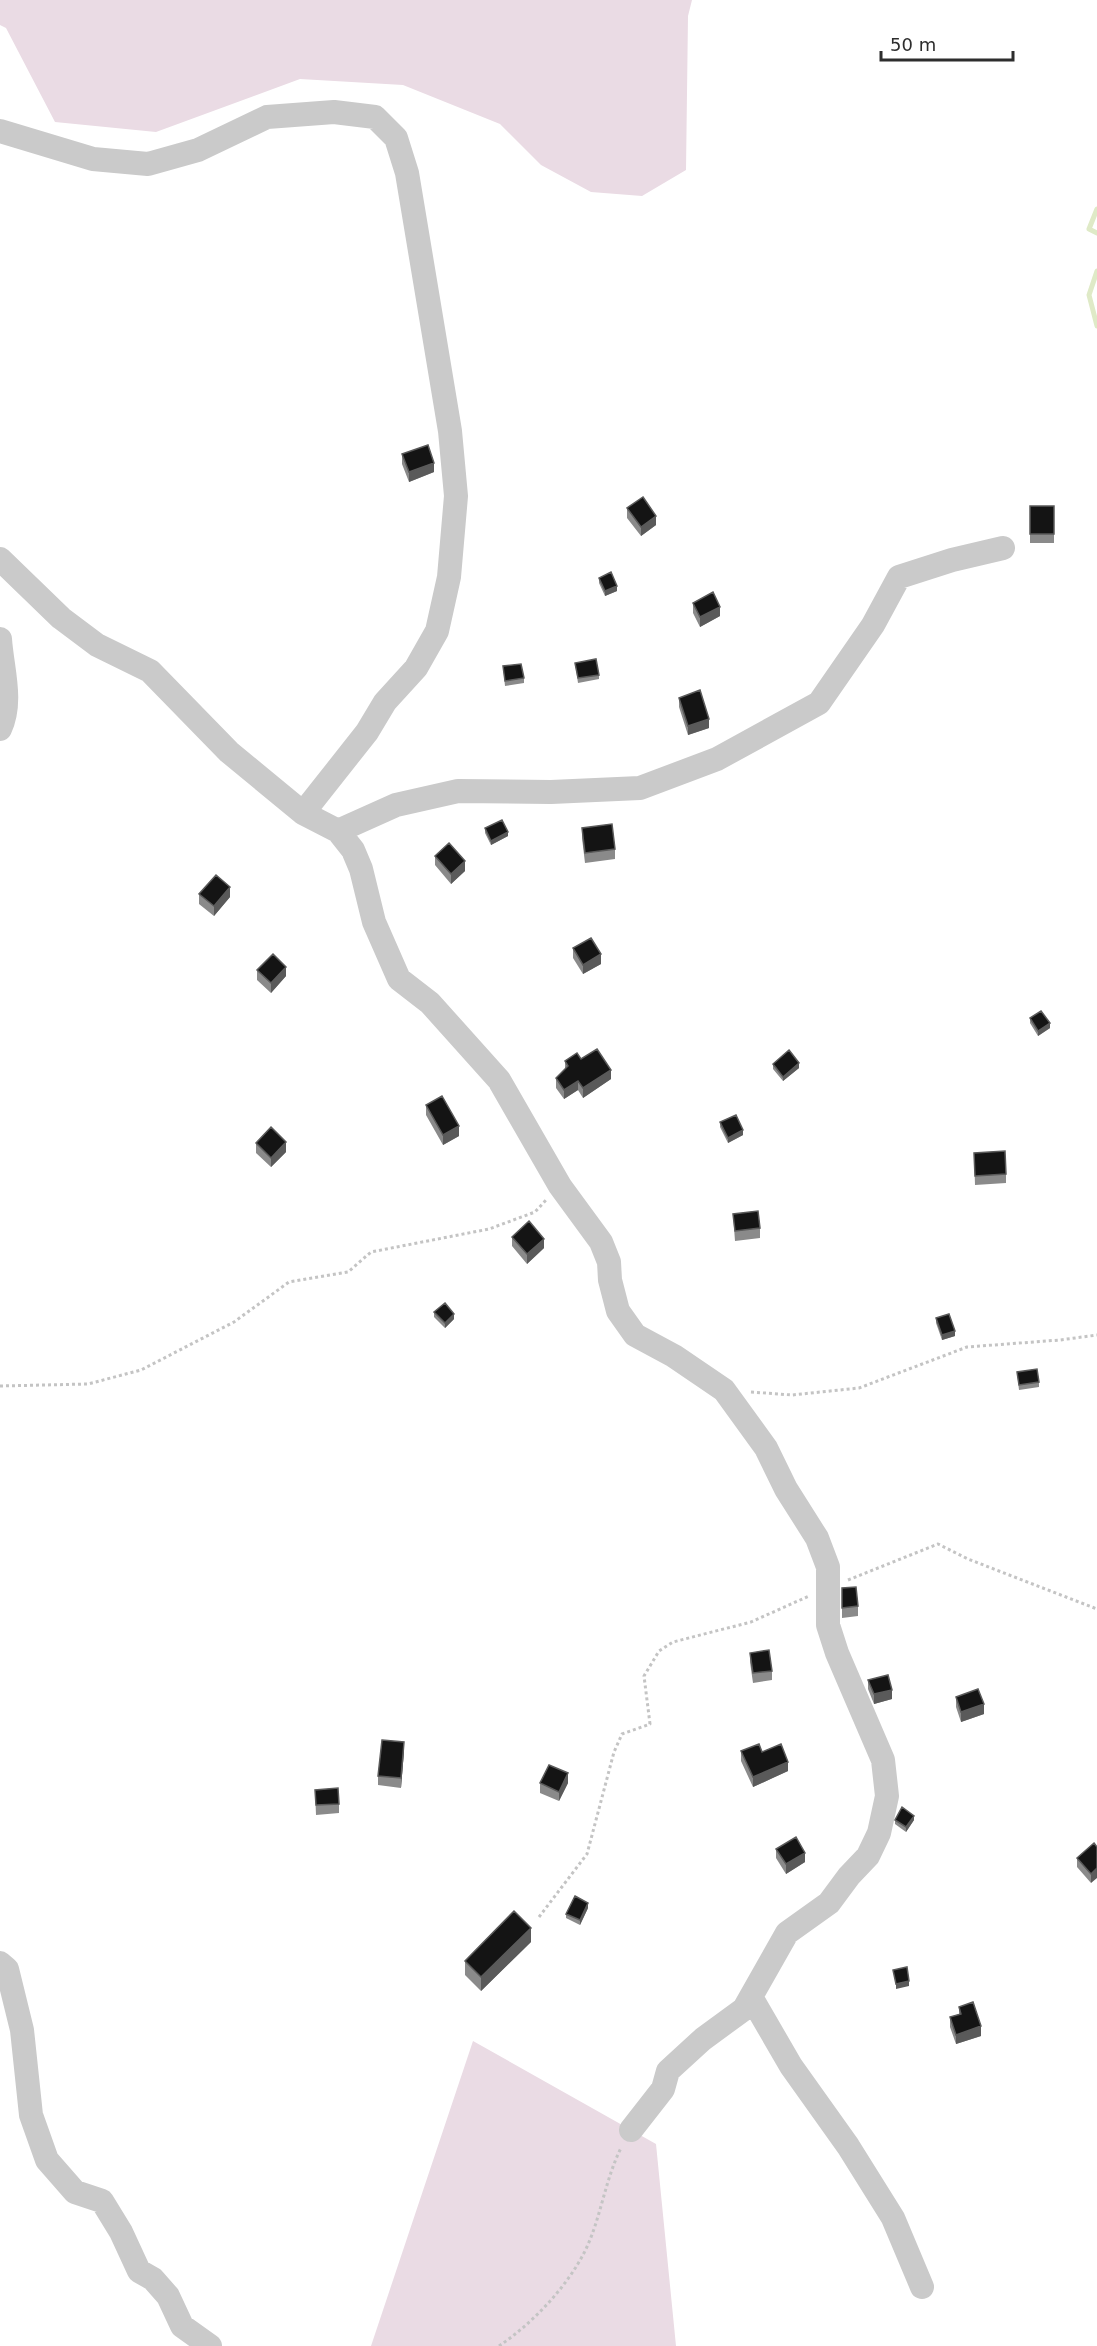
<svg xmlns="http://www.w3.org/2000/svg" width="1097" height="2346" font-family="'DejaVu Sans',sans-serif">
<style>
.green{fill:#eadbe4}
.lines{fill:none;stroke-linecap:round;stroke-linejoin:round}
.stream{stroke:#dfeac7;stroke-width:5}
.path{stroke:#c4c4c4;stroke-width:3;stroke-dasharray:3 3;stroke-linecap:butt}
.minor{stroke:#cacaca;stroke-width:24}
.wall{fill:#8a8a8a}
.shaded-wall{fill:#5a5a5a}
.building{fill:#141414;stroke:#5a5a5a;stroke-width:1.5}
</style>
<rect width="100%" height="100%" fill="#fff"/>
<path class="green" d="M0,0H692L688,16L686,170L642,196L591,192L541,165L500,124L403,85L300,79L156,132L55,122L6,28L0,25Z
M473,2041L656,2144L676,2346H371Z"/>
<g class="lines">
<path class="stream" d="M1097,209L1089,229L1097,233
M1097,271L1089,295L1097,326"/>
<path class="path" d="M0,1386L88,1384L141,1370L234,1322L289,1282L348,1272L371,1252L489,1229L535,1212L546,1200
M751,1392L792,1395L859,1388L967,1347L1060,1340L1097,1335
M848,1580L938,1544L968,1559L1097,1609
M539,1917L587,1854L614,1752L622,1734L650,1724L644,1676L659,1651L673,1642L751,1622L809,1596
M499,2346C533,2323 568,2286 586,2249C601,2217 605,2180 621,2148"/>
<path class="minor" d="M0,131L93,159L148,164L198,150L267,117L334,112L375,117L396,138L407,173L450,431L456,496L449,577L437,631L416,668L385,702L367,732L303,813
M0,559L61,618L97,645L150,671L229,752L303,813L338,831L353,850L361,869L374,922L399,979L430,1003L499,1080L560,1186L601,1242L609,1262L610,1280L618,1311L635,1335L674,1356L724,1390L766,1448L786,1489L817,1538L828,1567V1625L837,1653L883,1760L887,1796L879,1833L868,1856L849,1876L829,1903L787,1933L744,2009L703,2039L668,2071L663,2089L631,2130
M0,639C2,669 13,701 0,729
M338,831L396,805L458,791L551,792L640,788L717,759L819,703L873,625L899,577L952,560L1003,548
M0,1963L7,1969L22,2030L31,2115L47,2160L75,2192L102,2201L121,2232L139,2271L153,2279L168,2296L182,2326L210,2346
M751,1997L791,2066L848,2146L893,2218L922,2287"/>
</g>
<path class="wall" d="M402,454L434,472L409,482L402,464Z
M1030,506H1054V543H1030Z
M627,508L656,525L641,536L627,518Z
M599,578L617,591L605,596L599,583Z
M693,603L720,616L700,627L693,613Z
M575,663L599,675V679L578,683Z
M503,666L524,678V683L505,686Z
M679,698L709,728L688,735L679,707Z
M485,828L508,836L491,845L485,833Z
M582,828L615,849V859L585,863L582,838Z
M435,856L465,871L451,884L435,865Z
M199,894L230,897L214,916L199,904Z
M573,948L601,964L583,974L573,958Z
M257,970L286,976L271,993L257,980Z
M1030,1018L1050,1028L1038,1036L1030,1023Z
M581,1059L611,1079L583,1098L578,1090L564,1099L556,1088V1078L565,1070V1061Z
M773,1064L799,1068L783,1081L773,1069Z
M426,1105L459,1136L443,1145L426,1115Z
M720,1122L743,1135L728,1143L720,1127Z
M256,1143L286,1152L271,1167L256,1153Z
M974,1153L1006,1174V1183L975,1185Z
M733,1214L760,1228V1238L735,1241Z
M512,1237L544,1248L527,1264L512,1246Z
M434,1312L454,1319L445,1328L434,1317Z
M936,1318L955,1336L942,1340L936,1323Z
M1017,1372L1039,1382V1387L1019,1390Z
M842,1588L858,1606V1616L842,1618Z
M750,1653L772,1671V1680L753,1683L750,1662Z
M868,1680L892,1699L874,1704L868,1689Z
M956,1697L984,1714L961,1722L956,1707Z
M404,1751L401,1788L378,1785V1776Z
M741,1751L762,1752L788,1771L753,1787L741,1761Z
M540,1783H568L559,1801L540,1793Z
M315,1790L339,1804V1813L316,1815Z
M895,1820H914L906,1832L895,1824Z
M1094,1843L1091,1883L1077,1867V1858Z
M776,1849L805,1862L786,1874L776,1858Z
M588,1908L580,1925L566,1918V1914Z
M531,1942L481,1991L465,1975V1961Z
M959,2007L981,2036L956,2044L950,2027V2017L959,2014Z"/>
<path class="shaded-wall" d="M434,463V472L409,482V472Z
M656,516V525L641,536V527Z
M617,586V591L605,596V591Z
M720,607V616L700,627V617Z
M709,719V728L688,735V726Z
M508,832V836L491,845V841Z
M465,861V871L451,884V874Z
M230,887V897L214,916V906Z
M601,954V964L583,974V965Z
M286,967V976L271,993V983Z
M1050,1023V1028L1038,1036V1031Z
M799,1063V1068L783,1081V1077Z
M611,1070V1079L583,1098V1088Z
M578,1081V1090L564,1099V1090Z
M459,1126V1136L443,1145V1135Z
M743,1130V1135L728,1143V1138Z
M286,1142V1152L271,1167V1158Z
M544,1239V1248L527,1264V1254Z
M454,1314V1319L445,1328V1323Z
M955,1331V1336L942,1340V1335Z
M892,1690V1699L874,1704V1694Z
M984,1704V1714L961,1722V1712Z
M404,1742V1751L401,1788V1778Z
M788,1762V1771L753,1787V1777Z
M568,1773V1783L559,1801V1792Z
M914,1816V1820L906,1832V1827Z
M805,1853V1862L786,1874V1864Z
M1097,1868V1878L1091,1883V1874Z
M588,1903V1908L580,1925V1920Z
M531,1928V1942L481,1991V1977Z
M909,1981V1986L896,1989V1984Z
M981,2026V2036L956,2044V2035Z"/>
<path class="building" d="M428,445L434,463L409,472L402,454Z
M643,497L656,516L641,527L627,508Z
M1030,506H1054V534H1030Z
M611,572L617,586L605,591L599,578Z
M713,592L720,607L700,617L693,603Z
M596,659L599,675L578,678L575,663Z
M521,664L524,678L505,681L503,666Z
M700,690L709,719L688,726L679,698Z
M502,820L508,832L491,841L485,828Z
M612,824L615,849L585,853L582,828Z
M449,843L465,861L451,874L435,856Z
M216,875L230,887L214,906L199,894Z
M591,938L601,954L583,965L573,948Z
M273,954L286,967L271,983L257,970Z
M1041,1011L1050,1023L1038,1031L1030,1018Z
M597,1049L611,1070L583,1088L578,1081L564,1090L556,1078L568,1066L565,1061L577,1053L581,1059Z
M789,1050L799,1063L783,1077L773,1064Z
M442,1096L459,1126L443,1135L426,1105Z
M736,1115L743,1130L728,1138L720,1122Z
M271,1127L286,1142L271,1158L256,1143Z
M1005,1151L1006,1174L975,1176L974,1153Z
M758,1211L760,1228L735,1231L733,1214Z
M529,1221L544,1239L527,1254L512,1237Z
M445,1303L454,1314L445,1323L434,1312Z
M949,1314L955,1331L942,1335L936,1318Z
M1037,1369L1039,1382L1019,1385L1017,1372Z
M856,1587L858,1606L842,1608V1588Z
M769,1650L772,1671L753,1673L750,1653Z
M888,1675L892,1690L874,1694L868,1680Z
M978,1689L984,1704L961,1712L956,1697Z
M382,1740L404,1742L401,1778L378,1776Z
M759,1744L762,1752L781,1744L788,1762L753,1777L741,1751Z
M549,1765L568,1773L559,1792L540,1783Z
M338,1788L339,1804L316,1805L315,1790Z
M902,1807L914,1816L906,1827L895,1820Z
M796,1837L805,1853L786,1864L776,1849Z
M1094,1843L1097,1847V1868L1091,1874L1077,1858Z
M575,1896L588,1903L580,1920L566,1914Z
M514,1911L531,1928L481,1977L465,1961Z
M907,1967L909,1981L896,1984L893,1970Z
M973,2002L981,2026L956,2035L950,2017L961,2014L959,2007Z"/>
<path d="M881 51v9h132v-9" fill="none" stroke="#2d2d2d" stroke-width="3"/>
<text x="890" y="51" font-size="18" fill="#2d2d2d" stroke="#ffffff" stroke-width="4.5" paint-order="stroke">50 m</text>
</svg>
